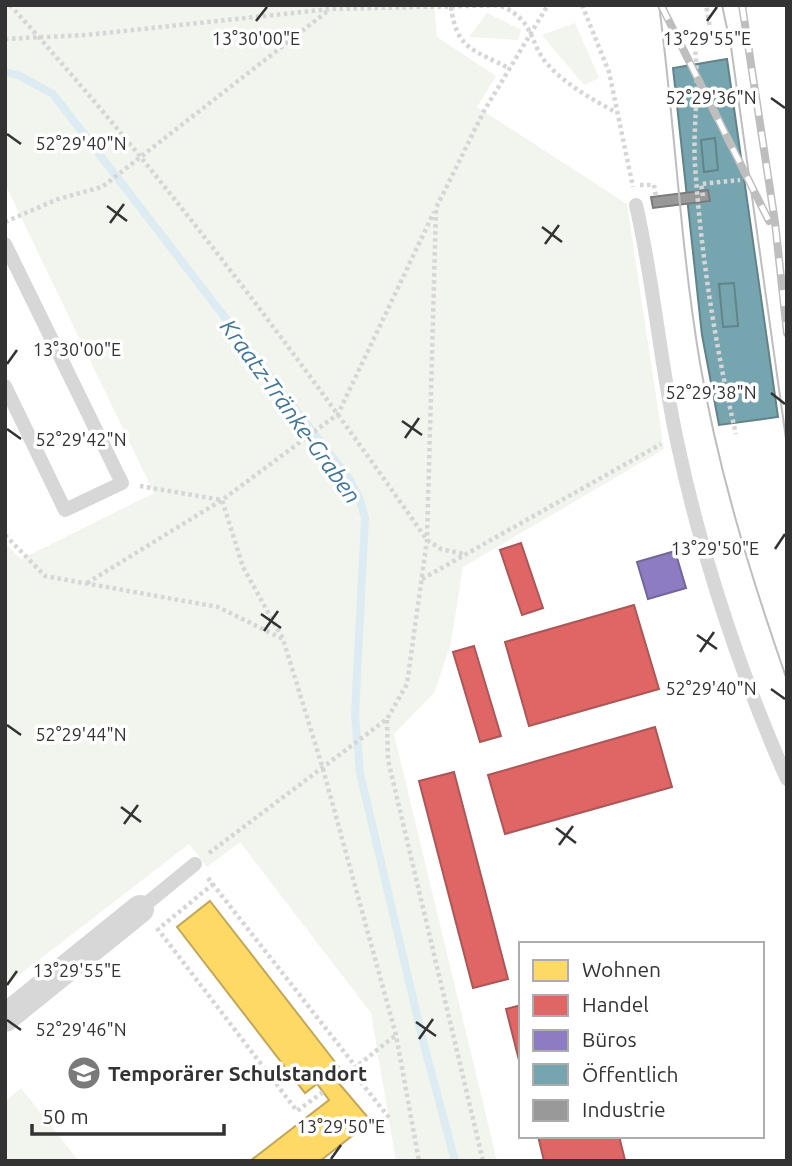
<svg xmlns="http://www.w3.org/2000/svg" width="792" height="1166" font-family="Ubuntu,sans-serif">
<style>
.green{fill:#f1f5ed}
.homes{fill:#ffd966;stroke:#c2a757;stroke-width:2}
.shops{fill:#e06666;stroke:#ac5757;stroke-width:2}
.offices{fill:#8e7cc3;stroke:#736698;stroke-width:2}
.public{fill:#76a5af;stroke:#62838a;stroke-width:2}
.industry{fill:#999;stroke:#7a7a7a;stroke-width:2}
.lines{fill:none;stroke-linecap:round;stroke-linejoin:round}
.stream{stroke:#ddebf3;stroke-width:8}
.path{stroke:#d6d6d6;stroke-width:4.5;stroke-dasharray:3.5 3.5;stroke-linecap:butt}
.lane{stroke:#d7d7d7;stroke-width:14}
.street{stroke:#d7d7d7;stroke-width:28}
.tram{stroke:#bebebe;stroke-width:2}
.rail-casing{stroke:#bebebe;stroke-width:8}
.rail{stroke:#fff;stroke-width:5;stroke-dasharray:16;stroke-linecap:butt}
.ticks{fill:none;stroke:#333;stroke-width:2.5}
.labels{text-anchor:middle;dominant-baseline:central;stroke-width:7;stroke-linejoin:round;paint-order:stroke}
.poi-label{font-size:21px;font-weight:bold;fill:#333;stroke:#fff;text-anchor:start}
.water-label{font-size:23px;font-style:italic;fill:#3f7597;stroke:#fff}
.ticks-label{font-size:18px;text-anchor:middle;fill:#333;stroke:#fff;stroke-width:7;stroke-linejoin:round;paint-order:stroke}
</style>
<rect width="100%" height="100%" fill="#fff"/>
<path class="green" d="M5,5H434L437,37L496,76L477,107L627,204L664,449L463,567L450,647L434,693L394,734L497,1161H396L371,1013L240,842L207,867L189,844L5,986V543L21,559L154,493L5,184Z
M487,13L521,30L518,40L469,37Z
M575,23L599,78L584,85L542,35Z
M21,1088L79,1161L5,1160V1101Z"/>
<path class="homes" d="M210,901L339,1067L331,1074L371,1121L320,1161H250L329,1100L317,1084L305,1093L177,927Z"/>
<path class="shops" d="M521,543L543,608L522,615L500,550Z
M634,605L659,689L529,726L505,642Z
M474,646L501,736L480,742L453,652Z
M655,727L672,787L505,834L488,775Z
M454,772L508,979L473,988L419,781Z
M521,1005V1068L506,1009Z
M538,1136H619L625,1160L544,1161Z"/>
<path class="offices" d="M675,551L686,588L648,599L637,562Z"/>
<path class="public" d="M727,59L778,417L719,425L702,335L673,68Z
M715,138L718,170L704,172L701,140Z
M734,283L738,326L723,327L719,284Z"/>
<path class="industry" d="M708,190L710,201L653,208L651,197Z"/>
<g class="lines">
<path class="stream" d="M5,72L20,76L53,94L350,480L359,497L365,518L355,715L360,773L423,1041L455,1161"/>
<path class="path" d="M10,5C162,173 297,354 427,540L441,549L464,554
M582,5L609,72L633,187
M501,6C538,22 527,45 552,69C571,88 594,100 617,113
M451,7C457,51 474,49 510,69
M691,31C703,69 692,124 695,165C701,254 715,346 736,434
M5,39L86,35L330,9L512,5
M693,40L711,34L706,5
M640,185H654L656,197
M703,196L701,184L740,180
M5,222L58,199L102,187L329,10
M140,486L222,500L243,567L283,639
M5,535L45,576L218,607L283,639L323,769L396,1035L419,1161
M422,579L661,444
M87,583L222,500L338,414L434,212
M387,720L388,760L483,1161
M209,853L387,719L407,684L427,540L436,208L484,111L548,5
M208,878L356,1067
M162,926L213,884
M157,928L297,1111L323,1092
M352,1071L390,1119
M337,1082L396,1035"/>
<path class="lane" d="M636,205C654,283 660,363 677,441C700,551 741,676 787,779
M5,244L122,483L65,510L5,386
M140,909L195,864"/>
<path class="street" d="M5,1018L140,909"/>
<path class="tram" d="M659,5C675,124 680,245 700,363C718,470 751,577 787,680
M722,5L731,47L787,446"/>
<defs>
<path id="rail" d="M661,5L769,221
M742,5L775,222L787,333"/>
</defs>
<use href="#rail" class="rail-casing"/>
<use href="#rail" class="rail"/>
</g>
<path class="ticks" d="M256,21L267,7M707,21L717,7M771,98L785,108M7,134L21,144M107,206L127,221M110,223L124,204M542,227L562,242M545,244L559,225M7,364L17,350M771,393L785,404M402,421L422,435M7,429L21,439M405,438L419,418M775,549L785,534M261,614L281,628M264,631L278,611M697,635L717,649M700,652L714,632M771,689L785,699M7,725L21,735M121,807L141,822M124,824L138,805M556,828L576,843M559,845L573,826M7,985L17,971M7,1020L21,1030M416,1022L436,1036M419,1039L433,1019M331,1159L341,1145"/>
<defs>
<symbol id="school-disc" viewBox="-11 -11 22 22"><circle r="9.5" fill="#7a7a7a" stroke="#fff"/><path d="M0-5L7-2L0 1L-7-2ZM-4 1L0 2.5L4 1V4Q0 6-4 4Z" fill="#fff"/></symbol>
</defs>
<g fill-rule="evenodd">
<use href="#school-disc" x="65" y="1054" width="38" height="38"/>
</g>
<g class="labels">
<g class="poi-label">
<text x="108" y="1073">Temporärer Schulstandort</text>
</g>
<g class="water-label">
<text transform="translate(291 411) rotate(54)">Kraatz-Tränke-Graben</text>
</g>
</g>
<g class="ticks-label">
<text x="707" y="45">13°29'55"E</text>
<text x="256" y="45">13°30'00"E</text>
<text x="711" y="104">52°29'36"N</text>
<text x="81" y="150">52°29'40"N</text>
<text x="77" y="356">13°30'00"E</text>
<text x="711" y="399">52°29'38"N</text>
<text x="81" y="446">52°29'42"N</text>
<text x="715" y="555">13°29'50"E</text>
<text x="711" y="695">52°29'40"N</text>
<text x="81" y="741">52°29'44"N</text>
<text x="77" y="977">13°29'55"E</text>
<text x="81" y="1036">52°29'46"N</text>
<text x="341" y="1133">13°29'50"E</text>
</g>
<rect width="792" height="1166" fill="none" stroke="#333333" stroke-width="14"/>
<rect x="519" y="942" width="245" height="196" fill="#ffffff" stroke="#adadad" stroke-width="2"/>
<rect x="533" y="960" width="35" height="21" fill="#ffd966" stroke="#adadad" stroke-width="2"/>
<text x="582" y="977" font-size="21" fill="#333333">Wohnen</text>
<rect x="533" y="995" width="35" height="21" fill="#e06666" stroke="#adadad" stroke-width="2"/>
<text x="582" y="1012" font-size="21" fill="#333333">Handel</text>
<rect x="533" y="1030" width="35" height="21" fill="#8e7cc3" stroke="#adadad" stroke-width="2"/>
<text x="582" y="1047" font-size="21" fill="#333333">Büros</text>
<rect x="533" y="1064" width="35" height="21" fill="#76a5af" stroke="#adadad" stroke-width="2"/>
<text x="582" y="1082" font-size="21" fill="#333333">Öffentlich</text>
<rect x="533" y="1100" width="35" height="21" fill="#999999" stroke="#adadad" stroke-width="2"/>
<text x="582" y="1117" font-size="21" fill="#333333">Industrie</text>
<path d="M32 1124v10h192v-10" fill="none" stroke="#333333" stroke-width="3.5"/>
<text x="42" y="1124" font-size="21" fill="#333333" stroke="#ffffff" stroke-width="5" paint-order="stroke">50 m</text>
</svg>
